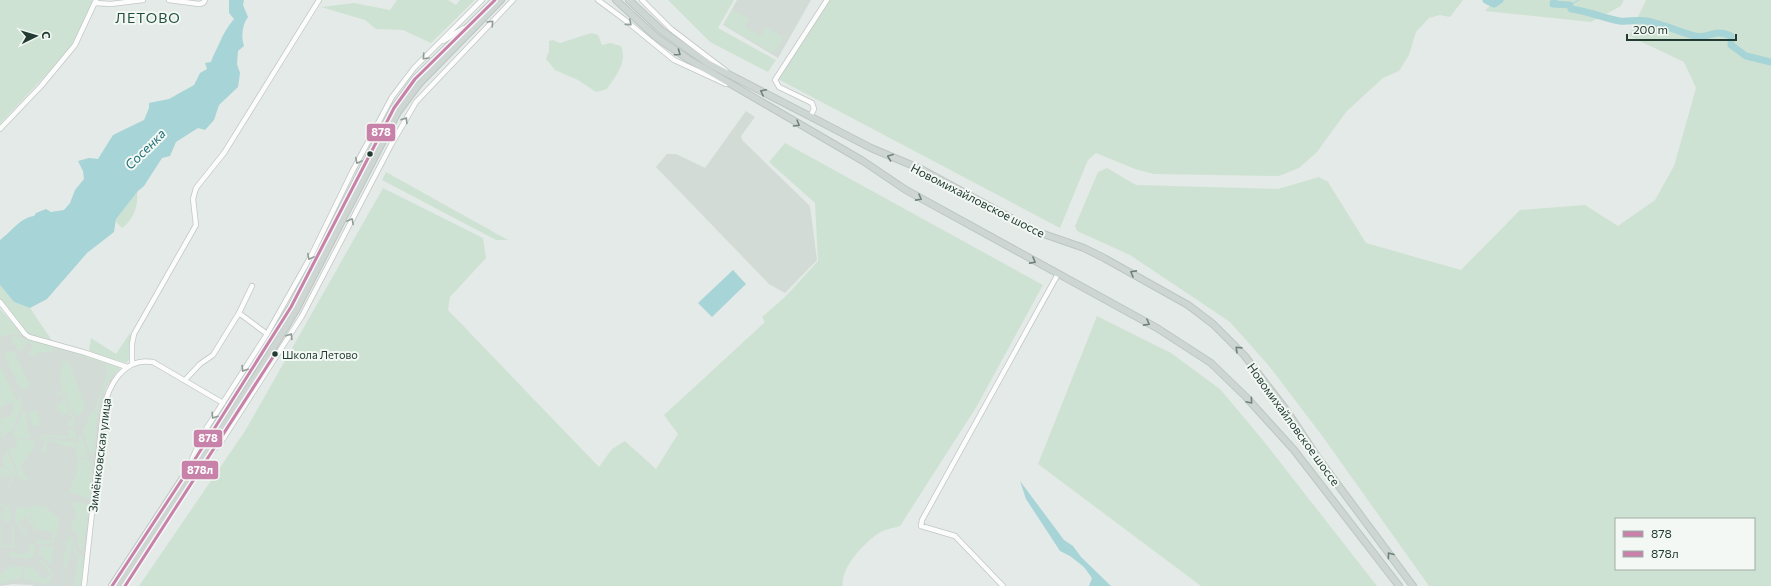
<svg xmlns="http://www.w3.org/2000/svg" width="1771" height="586" font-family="Commissioner,sans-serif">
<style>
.built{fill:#d3dbd6}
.green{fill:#cee2d3;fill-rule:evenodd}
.water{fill:#a7d4d6}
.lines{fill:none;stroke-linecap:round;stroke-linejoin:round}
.stream{stroke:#a7d4d6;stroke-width:1}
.river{stroke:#a7d4d6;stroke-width:7}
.minor-casing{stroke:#c1c7c4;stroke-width:6}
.major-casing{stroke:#bdc6c2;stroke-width:8}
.minor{stroke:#fbfcfb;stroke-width:4.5}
.major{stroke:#ced6d3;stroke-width:6}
.bus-1-casing{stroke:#f3f8f5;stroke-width:6}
.bus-2-casing{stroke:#f3f8f5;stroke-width:6}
.bus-1{stroke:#c882aa;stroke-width:3}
.bus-2{stroke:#c882aa;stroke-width:3}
.oneway{stroke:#8f9c97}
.oneway2{stroke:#70817b}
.bus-dot{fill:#233c33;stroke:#f3f8f5;stroke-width:1.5}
.labels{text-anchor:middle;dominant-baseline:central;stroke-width:4;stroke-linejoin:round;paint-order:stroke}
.bus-label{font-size:11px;fill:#233c33;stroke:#f3f8f5;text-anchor:start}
.street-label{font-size:12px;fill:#233c33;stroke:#f3f8f5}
.water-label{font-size:13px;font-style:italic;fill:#206f75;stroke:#f3f8f5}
.quarter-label{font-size:14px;letter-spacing:1px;fill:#204d3e;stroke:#f3f8f5}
.line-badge{stroke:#f3f8f5;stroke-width:1.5}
.badge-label{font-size:11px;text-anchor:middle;font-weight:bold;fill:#fff}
</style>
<rect width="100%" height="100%" fill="#e4eae7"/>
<path class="built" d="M737,0H811L778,58L723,25Z
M746,111L755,117L741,136L742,140L810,206L817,260L785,293L769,284L656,167L667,154H676L705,168Z
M0,314L21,332L120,367L106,388L100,410L81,586H33V585L13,584L0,586Z"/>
<path class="green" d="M0,0H93L72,47L0,124Z
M397,0H448L456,5L460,0H475L431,43L403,30L376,29L365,20L321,7L354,3L390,10Z
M668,0H734L718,28L776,60L768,72L710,42Z
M829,0H1463L1450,17L1440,15L1429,18L1416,32L1409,55L1399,71L1383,78L1346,112L1317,152L1299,168L1279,176L1154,174L1135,169L1096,153L1088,160L1060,228L778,79Z
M1495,0H1624L1621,6L1591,22L1485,11Z
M1646,0H1771V586H1429L1323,437L1269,366L1230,322L1130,255L1077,231L1075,226L1098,172L1107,168L1136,185L1278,189L1319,177L1328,182L1366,243L1461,270L1520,210L1585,205L1618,226L1655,200L1674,166L1696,88L1684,62L1629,36ZM1616,519H1754V569H1616Z
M732,10L749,19L745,27L761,36L766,27L783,37L774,53L724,25Z
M591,33L598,35L602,45L610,43L621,46C628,62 615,77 607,89L596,92L578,80L555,70L546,59L549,51V41L553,40L560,43Z
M785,143L1043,285L977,406L900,526C894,528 885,529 879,533C865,542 840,568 843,586H139L245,431L383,188L483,238L486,258L450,297L448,310L599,467L612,449L625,441L656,469L678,434L664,415L765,322L762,317L785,297L818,261L815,203L769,162Z
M386,172L508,240H496L382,180Z
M137,192C139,205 133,221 122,228L117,223L115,219Z
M0,285L14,302L30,308L53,342L30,335L25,331L0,299Z
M0,309L21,332V335L13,334L2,337L0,333Z
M1097,316L1171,353L1220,389L1262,439L1377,586H1201L1038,464Z
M130,333C133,340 132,359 126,363L92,353L89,350L91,338L116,354Z
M13,336L52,344L119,366L120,369C95,386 97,428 94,455L90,454L82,427H85L91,411L94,413L108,371L105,364L66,351L51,348L52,352H40L32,357L25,352L30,354L34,346L27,342L24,349L20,351L11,340Z
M13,350L30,386L21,390L4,354Z
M66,360L70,365L85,405L83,411L78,416L69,408L67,395L61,389C60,379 61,371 63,361Z
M0,366L18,403L19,393L21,398L22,406L12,430L4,435V437H1L0,419L11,415L14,408L13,401L0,407Z
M59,391L65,396L67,407L74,417V428L69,426L67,423L73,419L68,412L64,415L58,409L57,403L62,404L64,396L57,394Z
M24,409L30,438L29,439L16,438L13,436Z
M37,410L40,425L32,426L29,412Z
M67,428L75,432L76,439L47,437L42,441H40L41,436L44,435L69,436L70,433Z
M80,435L81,436L88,459L77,456L76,449Z
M16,439L35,441L32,451L20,466L27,478L28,483L19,477L9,448H14L18,444Z
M46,439L75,442L76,443L74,448L48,440L44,455L41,452Z
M7,450L16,473L15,474L2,464Z
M77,458L93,461L90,499L69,492L77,472Z
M1,466L14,475L9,491L6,494L12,477L2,474L0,480Z
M71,502L89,504L83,551L79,549L77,533L71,529V525L77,515Z
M3,504L8,506L12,518L7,523L0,515V512L4,517L6,516L1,513L4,512L6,514L3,507L0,505Z
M31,505L47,508L60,519L54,543L40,544L36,542V540L52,541L53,532L36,529L37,525L32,520Z
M17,507L30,508L31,521L36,525V529L26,518L22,519L18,523L31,540C21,533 11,519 17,507Z
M10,525H12L14,528V548L2,546L0,548V529L2,530L1,545H11L12,527Z
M68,537H71L73,539L67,567L65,568L63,565Z
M74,538L76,550L84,559L80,586H74L79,555L73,552Z
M31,543L36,547L33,556L31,558L10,557V553L13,551L18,554H28Z
M42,546H52L54,548L53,552L51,554L53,557L52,563H48L39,553Z
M41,559L53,572L50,582L44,584L24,579L25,567L33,568L43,579L52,575L39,561Z
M11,566L23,567L22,578L15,579L0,584V575Z"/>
<path class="water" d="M229,0H244L243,5L248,17C242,25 241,36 244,46L238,51L237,64L240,73L238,87L219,105L214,120L205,130L198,128L176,142L170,156L162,158L144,186L138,191L116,219L114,232L87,253L47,299L30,308L14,302L0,285V240C11,232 20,218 34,216L36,213L46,209L51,212L64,210L70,203L75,190L84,179L83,171L78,161L89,158L98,159L113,135L144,120L149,108V103L169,99L194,85L200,73L207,69L205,63L211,62C213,55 216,51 219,44C224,33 226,29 234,19L229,13Z
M733,270L746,284L712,317L698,303Z
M1020,481L1064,540L1073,546L1081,557L1111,586H1089L1092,578L1084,567L1070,556L1060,551L1026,499Z"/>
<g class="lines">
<path class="stream" d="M1570,5L1579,0"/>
<path class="river" d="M1486,0L1494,4L1500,0
M1554,0L1553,4L1570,5L1571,9C1588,11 1603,18 1620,21C1629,22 1639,19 1647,21C1663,24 1679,32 1695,36C1710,39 1713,28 1731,36V45L1746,56L1771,62"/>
<defs>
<path id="minor" d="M169,0L199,4L203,3L205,0
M598,0L625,20L674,60L726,84
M642,0L671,29L726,71
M95,3L111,4L143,0
M443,41L464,28
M810,117L814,109L812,103L779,87L775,80L827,0
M0,129L41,86L75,45L96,0
M0,302L25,334L29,337L86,353L127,367
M239,313L267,334
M132,363V344L134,334L196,225L193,199L196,188L224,153L319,0
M185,380L200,364L213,355L239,313L252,286
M192,459L206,429L267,334L311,256L352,172L392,97L414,68L482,0
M200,465L223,439L302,316L391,145L416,102L513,0
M84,586L103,411C108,386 123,357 153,362L223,403
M1003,586L955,536L921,526L922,520L1058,274"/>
<path id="major" d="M616,0L656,37L688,59L863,161L906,190L1157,328L1211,363L1246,397L1294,450L1399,586
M629,0L662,31L709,64L871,148L921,169L1035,231L1084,248L1104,258L1188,305L1213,324L1244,355L1287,411L1318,458L1413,586
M112,586L185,475L291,307L394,108L415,79L495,0
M119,586L258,373L296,310L398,112L419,84L501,0"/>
</defs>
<use href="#minor" class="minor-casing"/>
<use href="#major" class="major-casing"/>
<use href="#minor" class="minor"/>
<use href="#major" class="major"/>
<defs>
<path id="bus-1" d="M112,586L185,475L291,307L394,108L415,79L495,0"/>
<path id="bus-2" d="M125,586L275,354"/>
</defs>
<use href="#bus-1" class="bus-1-casing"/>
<use href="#bus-2" class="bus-2-casing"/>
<use href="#bus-1" class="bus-1"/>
<use href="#bus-2" class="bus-2"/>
</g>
<defs><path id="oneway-chevron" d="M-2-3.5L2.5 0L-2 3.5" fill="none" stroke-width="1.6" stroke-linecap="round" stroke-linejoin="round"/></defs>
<g class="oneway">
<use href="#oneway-chevron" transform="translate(491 23) rotate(-46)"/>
<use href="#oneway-chevron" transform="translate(629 23) rotate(41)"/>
<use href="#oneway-chevron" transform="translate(425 57) rotate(133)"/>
<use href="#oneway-chevron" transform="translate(405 120) rotate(-58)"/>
<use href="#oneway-chevron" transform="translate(358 161) rotate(118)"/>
<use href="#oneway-chevron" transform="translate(351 221) rotate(-62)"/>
<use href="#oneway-chevron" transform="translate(310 257) rotate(118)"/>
<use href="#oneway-chevron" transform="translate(290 336) rotate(-58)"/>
<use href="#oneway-chevron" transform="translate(244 369) rotate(122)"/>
<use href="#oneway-chevron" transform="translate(214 416) rotate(123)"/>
</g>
<g class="oneway2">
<use href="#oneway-chevron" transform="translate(678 53) rotate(35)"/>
<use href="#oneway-chevron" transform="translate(763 92) rotate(-153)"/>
<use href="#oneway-chevron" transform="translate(797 124) rotate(30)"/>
<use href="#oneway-chevron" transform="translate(890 157) rotate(-159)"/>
<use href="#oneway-chevron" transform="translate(919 198) rotate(29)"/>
<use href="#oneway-chevron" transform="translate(1033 261) rotate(29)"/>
<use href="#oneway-chevron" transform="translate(1133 273) rotate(-151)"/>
<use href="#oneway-chevron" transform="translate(1147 323) rotate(29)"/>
<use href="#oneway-chevron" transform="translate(1238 349) rotate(-136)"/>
<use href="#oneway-chevron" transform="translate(1250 401) rotate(50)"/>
<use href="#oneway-chevron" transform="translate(1390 555) rotate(-127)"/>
</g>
<g class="bus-dot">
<circle cx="370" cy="154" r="3.5"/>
<circle cx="275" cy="354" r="3.5"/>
</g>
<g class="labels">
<g class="bus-label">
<text x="282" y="354">Школа Летово</text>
</g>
<g class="street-label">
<text transform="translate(978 200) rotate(27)">Новомихайловское шоссе</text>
<text transform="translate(1294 424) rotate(54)">Новомихайловское шоссе</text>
<text transform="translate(99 455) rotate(-83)">Зимёнковская улица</text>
</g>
<g class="water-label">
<text transform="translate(145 149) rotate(-45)">Сосенка</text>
</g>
<g class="quarter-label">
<text x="148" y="17">ЛЕТОВО</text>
</g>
</g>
<g class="line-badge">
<rect x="366" y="123" width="30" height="19" rx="4" fill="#c882aa"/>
<rect x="193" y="429" width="30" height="19" rx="4" fill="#c882aa"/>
<rect x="181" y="460" width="38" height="20" rx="4" fill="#c882aa"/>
</g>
<g class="badge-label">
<text x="381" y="136">878</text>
<text x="208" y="442">878</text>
<text x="200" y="474">878л</text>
</g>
<rect x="1615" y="518" width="140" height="52" fill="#f3f8f5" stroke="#a0ada7"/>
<rect x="1623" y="531" width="20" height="6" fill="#c882aa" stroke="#a0ada7"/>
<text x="1651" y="538" font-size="12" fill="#233c33">878</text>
<rect x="1623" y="551" width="20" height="6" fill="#c882aa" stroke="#a0ada7"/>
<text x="1651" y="558" font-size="12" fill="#233c33">878л</text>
<g transform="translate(36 36) rotate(85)" stroke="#f3f8f5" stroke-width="3" paint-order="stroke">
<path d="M0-3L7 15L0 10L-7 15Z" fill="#233c33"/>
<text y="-6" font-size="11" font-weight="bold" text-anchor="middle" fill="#233c33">С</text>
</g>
<path d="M1627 34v6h109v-6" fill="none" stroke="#233c33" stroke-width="2"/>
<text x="1633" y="34" font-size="12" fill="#233c33" stroke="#f3f8f5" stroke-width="3" paint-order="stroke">200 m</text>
</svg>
